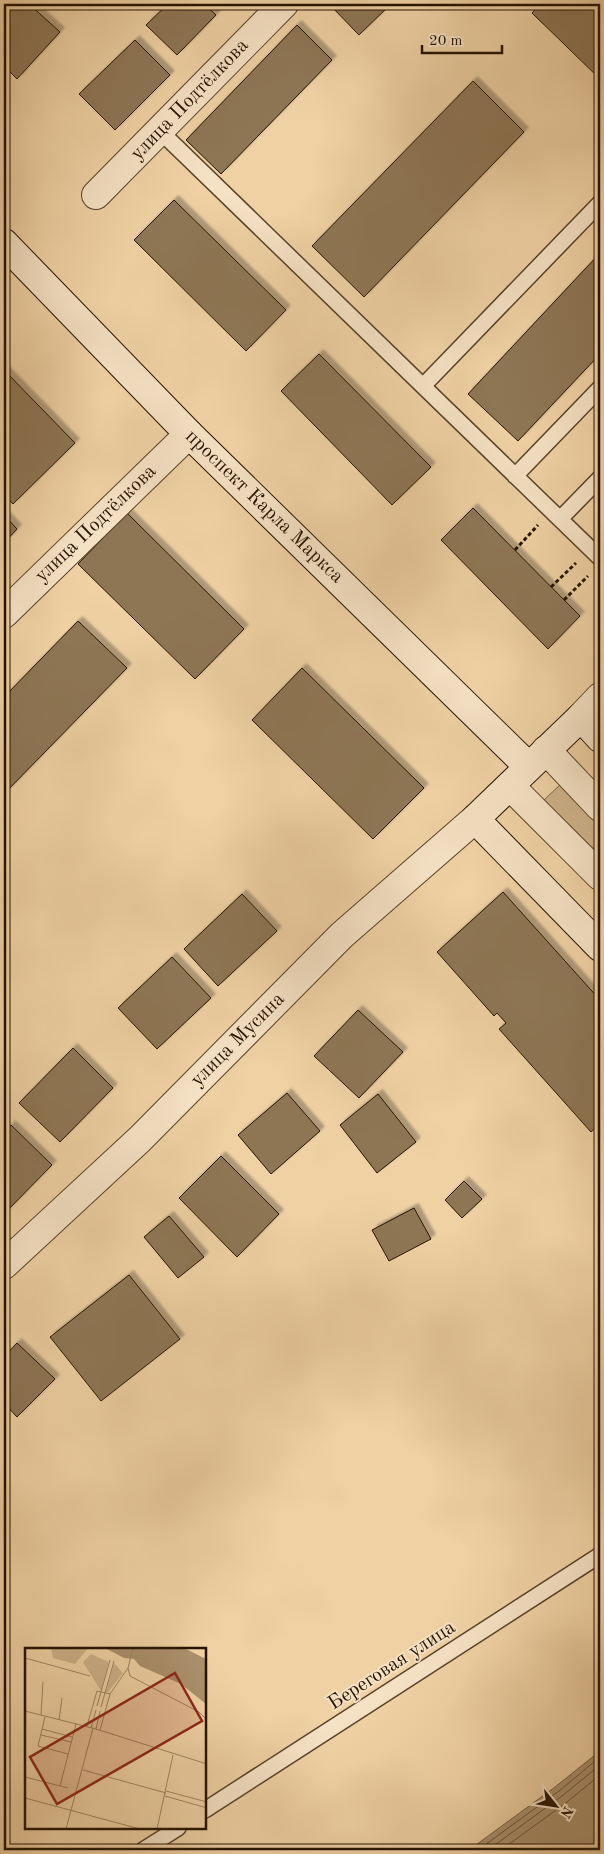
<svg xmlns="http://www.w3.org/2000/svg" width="604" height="1854" font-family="'Old Standard TT',serif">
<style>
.green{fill:#cdb188;stroke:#796244}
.water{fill:#aa906c;stroke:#755e41}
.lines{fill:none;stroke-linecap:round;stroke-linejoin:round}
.shore{stroke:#685236;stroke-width:1}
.building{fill:#8e7655;stroke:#251300;filter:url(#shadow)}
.lane-casing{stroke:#584229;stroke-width:18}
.street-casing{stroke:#584229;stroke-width:30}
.secondary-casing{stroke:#251300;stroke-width:30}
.path{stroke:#251300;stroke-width:3;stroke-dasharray:4 2.5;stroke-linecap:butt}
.lane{stroke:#f5e1c4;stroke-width:15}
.street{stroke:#f5e1c4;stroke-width:28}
.secondary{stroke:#f5e1c4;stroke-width:28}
.labels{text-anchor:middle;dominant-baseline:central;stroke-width:4;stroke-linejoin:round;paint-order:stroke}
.street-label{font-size:20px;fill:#251300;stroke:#f5e1c4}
.inset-road{fill:none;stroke:#9e8562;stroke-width:1}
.view{fill:#8f2418;fill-opacity:0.15;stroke:#8f2418;stroke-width:2.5}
.inset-edge{fill:none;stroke:#251300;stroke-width:2.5}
</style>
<defs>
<filter id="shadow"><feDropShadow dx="4.5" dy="-4.5" stdDeviation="1" flood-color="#0004"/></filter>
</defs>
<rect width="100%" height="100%" fill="#efd1a4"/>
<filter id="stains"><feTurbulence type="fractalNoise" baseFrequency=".004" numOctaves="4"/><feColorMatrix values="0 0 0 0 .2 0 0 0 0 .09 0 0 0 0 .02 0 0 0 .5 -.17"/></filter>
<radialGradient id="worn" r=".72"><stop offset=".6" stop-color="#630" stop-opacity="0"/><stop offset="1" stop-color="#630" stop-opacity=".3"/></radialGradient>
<path class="green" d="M563,782L600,820V856L598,859L542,802Z"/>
<path class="water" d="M600,1751V1850H469L555,1787Z"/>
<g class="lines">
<path class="shore" d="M478,1850L559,1791L600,1757
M488,1850L562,1796L600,1765
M501,1850L567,1802L600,1775"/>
</g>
<path class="building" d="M11,4H29L60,32L17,79L4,66V12Z
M168,4H204L216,15L177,55L146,25Z
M329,4H391L359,35Z
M540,4H600V79L532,13Z
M297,25L332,60L221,174L186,140Z
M135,40L170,75L115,130L79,94Z
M473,81L524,132L364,297L312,246Z
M174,200L286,310L246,351L134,240Z
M600,253V354L518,441L468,394Z
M319,354L431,467L392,505L281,391Z
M4,370L75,443L13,504L4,495Z
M473,508L580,616L548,649L441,540Z
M127,513L244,629L195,679L78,564Z
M4,515L17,529L4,543Z
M78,621L127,668L4,794V697Z
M302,668L424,788L373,839L252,720Z
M503,892L600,1000V1124L591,1132L499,1029L506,1023L497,1013L494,1016L437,952Z
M242,894L277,931L218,986L184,949Z
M172,957L211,998L157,1049L118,1008Z
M358,1010L403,1052L359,1098L314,1056Z
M73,1048L113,1088L60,1142L19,1103Z
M287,1093L320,1131L271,1174L238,1135Z
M378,1094L416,1142L377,1173L340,1125Z
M11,1125L52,1165L5,1213L4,1211V1133Z
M221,1156L279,1214L237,1257L179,1198Z
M464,1181L482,1199L462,1218L445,1200Z
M414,1208L431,1239L389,1261L372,1230Z
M169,1216L204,1257L178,1278L144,1237Z
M129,1275L180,1339L101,1401L50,1337Z
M17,1343L55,1379L17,1417L4,1403V1357Z"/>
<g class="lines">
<defs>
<path id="lane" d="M160,131L600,558
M423,386L600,203
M515,476L600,388
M560,519L600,478
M205,1810L600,1555
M143,1850L178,1828"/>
<path id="street" d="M96,195L284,4
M4,614L189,434
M581,717L600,697
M546,750L600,807
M510,786L600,876
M4,1265L140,1139L342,935L475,819"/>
<path id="secondary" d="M4,243L189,434L529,767
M600,738L581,717L475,819L600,947"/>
</defs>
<use href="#lane" class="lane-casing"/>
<use href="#street" class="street-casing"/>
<use href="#secondary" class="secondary-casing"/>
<path class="path" d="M515,550L538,525
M551,587L576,563
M564,600L588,576"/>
<use href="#lane" class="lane"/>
<use href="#street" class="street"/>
<use href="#secondary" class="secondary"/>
</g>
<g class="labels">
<g class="street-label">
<text transform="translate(190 100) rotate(-46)">улица Подтёлкова</text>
<text transform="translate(264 507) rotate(44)">проспект Карла Маркса</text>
<text transform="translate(96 524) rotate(-44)">улица Подтёлкова</text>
<text transform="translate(238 1040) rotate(-45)">улица Мусина</text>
<text transform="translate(392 1666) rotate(-33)">Береговая улица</text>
</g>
</g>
<g transform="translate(25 1648)">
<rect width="181" height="181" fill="#efd1a4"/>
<path d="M26,0H63L50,16L28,10ZM66,6L84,14L76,43L58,14ZM89,15L98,25L82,45L81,44Z" fill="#cdb188"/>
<path d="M80,0H159L181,11V56L156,36L115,18L109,11L99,10Z" fill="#aa906c"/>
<path class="inset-road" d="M0,10L65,28M103,20L105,28L174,64L182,72M72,58L85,12M76,59L89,13M0,63L71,81L182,116M16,67L18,34M20,69L13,98L43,106M34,72L37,50M62,78L72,43L85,46M66,80L71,62M17,81L47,89M71,81L75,63M75,82L85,46L103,20L108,0M16,87L46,94M58,122L141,145M0,129L43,140M35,138L51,76M141,143L182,154M140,148L182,160M0,150L115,181M41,181L68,80M132,181L148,107"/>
<path class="view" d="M150,25L177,73L32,156L5,109Z"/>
<rect width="181" height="181" class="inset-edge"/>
</g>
<rect width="604" height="1854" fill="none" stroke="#efd1a4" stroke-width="20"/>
<rect x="5" y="5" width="594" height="1844" fill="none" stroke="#251300" stroke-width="2.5"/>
<rect x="10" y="10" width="584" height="1834" fill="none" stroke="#251300"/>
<g transform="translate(556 1806) rotate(120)" stroke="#f5e1c4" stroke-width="4" paint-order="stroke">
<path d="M0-4L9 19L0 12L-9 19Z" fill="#251300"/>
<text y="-8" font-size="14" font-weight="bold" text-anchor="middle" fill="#251300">N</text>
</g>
<path d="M422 45v8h80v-8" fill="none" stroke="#251300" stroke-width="2.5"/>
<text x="429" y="45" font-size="15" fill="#251300" stroke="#f5e1c4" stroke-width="4" paint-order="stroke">20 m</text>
<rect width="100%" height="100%" filter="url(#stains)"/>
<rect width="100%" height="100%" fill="url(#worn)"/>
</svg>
